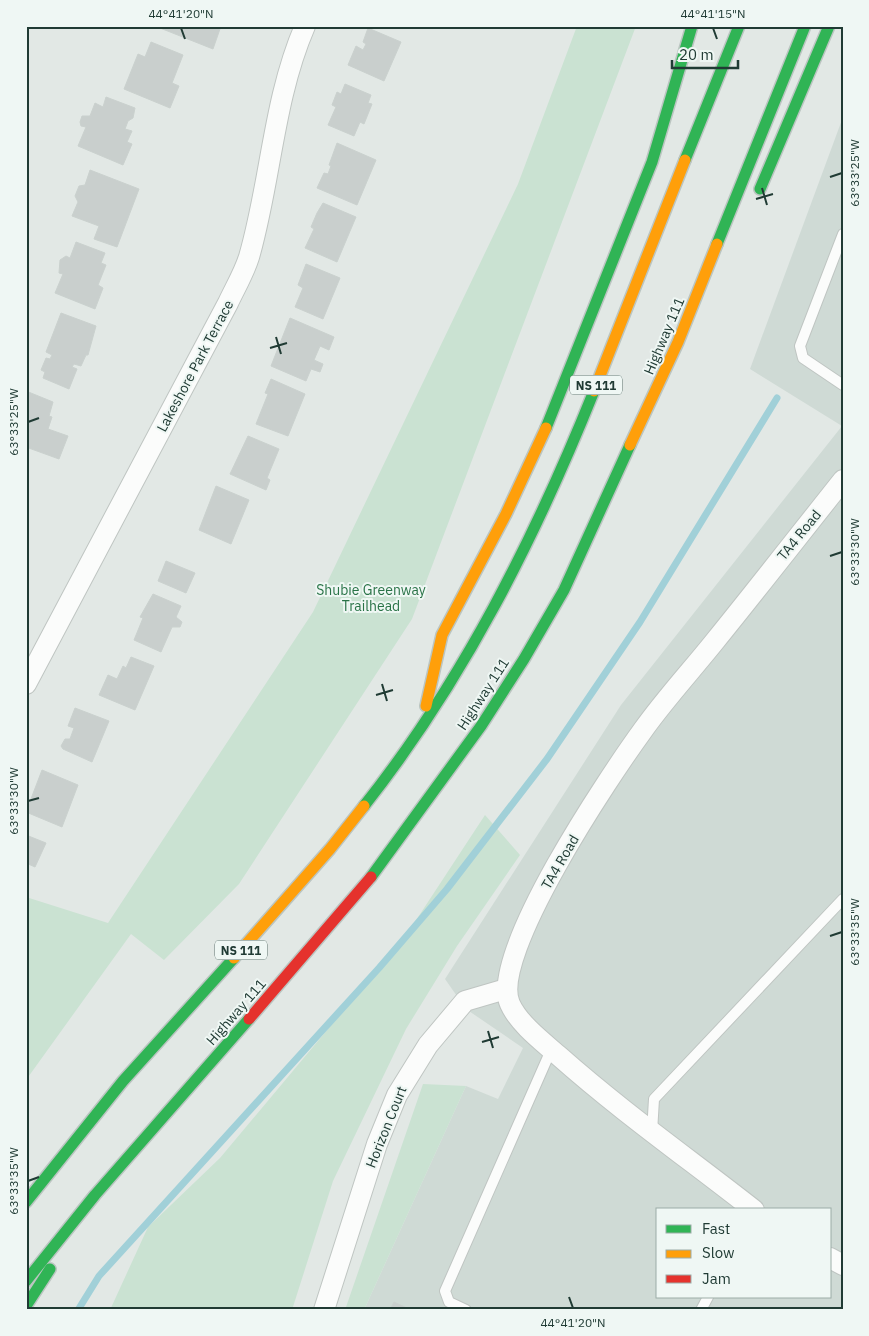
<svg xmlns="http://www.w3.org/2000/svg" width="869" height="1336" font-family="'IBM Plex Sans',sans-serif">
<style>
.built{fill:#cfdad5;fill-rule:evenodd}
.green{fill:#cae2d2}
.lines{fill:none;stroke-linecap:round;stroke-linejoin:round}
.stream{stroke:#a1d0d8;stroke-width:7}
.building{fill:#c9cfcd;stroke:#cad1ce}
.lane-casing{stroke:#bfc5c2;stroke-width:12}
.street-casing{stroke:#bfc5c2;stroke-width:22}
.fast-casing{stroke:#bbc5c1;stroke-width:14}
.slow-casing{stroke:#bbc5c1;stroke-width:14}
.jam-casing{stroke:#bbc5c1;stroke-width:14}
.lane{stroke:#fbfcfb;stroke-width:10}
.street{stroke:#fbfcfb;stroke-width:20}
.fast{stroke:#30b455;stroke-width:11}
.slow{stroke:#ff9f0a;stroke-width:11}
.jam{stroke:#e5322d;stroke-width:11}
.ticks{fill:none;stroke:#203b34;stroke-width:2}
.labels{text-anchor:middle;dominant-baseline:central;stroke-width:4;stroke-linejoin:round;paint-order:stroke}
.shield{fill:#eff7f4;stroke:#5e736e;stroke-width:1}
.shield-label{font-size:12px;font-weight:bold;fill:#203b34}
.street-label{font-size:14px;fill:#203b34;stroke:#eff7f4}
.park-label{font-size:14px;fill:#297347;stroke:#eff7f4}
.neatline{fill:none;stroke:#203b34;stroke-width:2}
.ticks-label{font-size:12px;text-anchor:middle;fill:#203b34}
</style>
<rect width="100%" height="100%" fill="#e2e8e5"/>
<path class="built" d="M843,117V1310H364L466,1086L498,1099L523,1048L466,1009L445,979L621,705L842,426L750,369ZM658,1210H830V1297H658Z"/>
<path class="green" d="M577,26H636L412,619L239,884L164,960L131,934L26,1080V897L108,923L313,612L518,184Z
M485,815L520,855L457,946L406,1029L333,1181L292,1310H110L148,1227L220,1158L405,937Z
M423,1084L466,1086L364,1310H345Z"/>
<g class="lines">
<path class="stream" d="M78,1310L99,1276L379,968L447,889L547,759L640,622L777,398"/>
</g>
<path class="building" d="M155,26H221L213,49Z
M368,28L401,42L384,81L348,65L356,46L363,50L366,44L363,42Z
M151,42L183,55L172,83L179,86L170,108L124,89L138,54L145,57Z
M345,84L371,95L368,103L372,104L364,124L360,122L354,136L328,125L336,107L332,105L337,92L341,94Z
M106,97L135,108L133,118L128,121L125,129L132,131L127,142L132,144L123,165L78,146L86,127L81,126L80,122L82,116H90L95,103L103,107Z
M337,143L376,160L357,205L317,188L324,173L328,174L331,166L329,165Z
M90,170L139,189L117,247L94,239L99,226L72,216L78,202L75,196L79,186L85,185Z
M323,203L356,217L337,262L305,248L314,229L311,227L317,213Z
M76,242L105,253L101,263L106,265L98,285L103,288L95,309L55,293L63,274L59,273L60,260L66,256L70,258Z
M306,264L340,278L323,319L295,307L303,288L298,285Z
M61,313L96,326L88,355H86L81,366L74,364L72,367L77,369L69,389L43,378L45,372L41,370L46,358L50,359L52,355L46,352Z
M290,318L334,337L329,350L320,346L314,360L323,364L320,372L311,369L306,381L271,366Z
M271,379L305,394L288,436L256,424L268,394L265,393Z
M26,391L53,402L49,416L52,417L48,429L68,436L59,459L26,447Z
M248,436L279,449L267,478L270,480L266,490L230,474Z
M216,486L249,500L231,544L199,530Z
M166,561L195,573L186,593L158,581Z
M153,594L181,606L176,617L182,622L180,627H172L161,652L134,640L143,618L140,617Z
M131,657L154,666L135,710L99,695L108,675L117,679L123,666L126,668Z
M75,708L109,721L92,762L63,749L61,746L65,739H70L74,728L68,726Z
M42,770L78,785L62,827L26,812Z
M26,835L46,843L35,867L26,863Z
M394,1302L411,1310H390Z"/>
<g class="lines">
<defs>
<path id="lane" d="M843,234L800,346L803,358L843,385
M652,1132L654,1099L843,899
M466,1310L449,1302L445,1291L551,1050
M701,1310L708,1297"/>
<path id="street" d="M26,684L228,303C235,288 244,273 249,257C271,181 273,100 305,26
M754,1210C689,1159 621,1111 559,1056C543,1042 519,1024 510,1004C488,956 611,774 643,730C665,699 691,671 715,641C758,588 800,534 843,480
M830,1258L843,1265
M324,1310L377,1144L397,1095L428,1045L465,1001L506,989"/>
<path id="fast" d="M685,160L739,26
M760,189L829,26
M717,244L805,26
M546,428L652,162L692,26
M364,806C463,681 535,538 594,391
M371,877L481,726L524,659L564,590L630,445
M26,1202L123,1081L234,958
M26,1281L95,1195L249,1019
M26,1306L50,1269"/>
<path id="slow" d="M594,391L685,160
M630,445L678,342L717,244
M426,706L442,635L506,514L546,428
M234,958L330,849L364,806"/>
<path id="jam" d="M249,1019L371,877"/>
</defs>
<use href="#lane" class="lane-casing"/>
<use href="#street" class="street-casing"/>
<use href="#fast" class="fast-casing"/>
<use href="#slow" class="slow-casing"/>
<use href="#jam" class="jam-casing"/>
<use href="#lane" class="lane"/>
<use href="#street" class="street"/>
<use href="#fast" class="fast"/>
<use href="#slow" class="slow"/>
<use href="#jam" class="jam"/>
</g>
<path class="ticks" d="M181,28L185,39M713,28L717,39M830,177L842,173M762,188L767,205M756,199L773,194M276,337L281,354M270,348L287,343M28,422L39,418M830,556L842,552M382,684L387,701M376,695L393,690M28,801L39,798M830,936L842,932M488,1031L493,1048M482,1042L499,1037M28,1181L39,1177M569,1297L573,1308"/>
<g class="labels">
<g class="shield">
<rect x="570" y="375.5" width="52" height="19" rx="4"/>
<rect x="215" y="940.5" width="52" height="19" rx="4"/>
</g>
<g class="shield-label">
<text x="596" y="385">NS 111</text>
<text x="241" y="950">NS 111</text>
</g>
<g class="street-label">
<text transform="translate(664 336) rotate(-67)">Highway 111</text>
<text transform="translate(195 366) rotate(-62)">Lakeshore Park Terrace</text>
<text transform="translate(799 535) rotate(-51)">TA4 Road</text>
<text transform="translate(483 694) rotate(-57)">Highway 111</text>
<text transform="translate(560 862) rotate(-60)">TA4 Road</text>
<text transform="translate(236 1012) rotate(-49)">Highway 111</text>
<text transform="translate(386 1127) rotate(-68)">Horizon Court</text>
</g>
<g class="park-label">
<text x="371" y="590">Shubie Greenway<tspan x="371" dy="16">Trailhead</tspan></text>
</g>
</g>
<rect width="869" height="1336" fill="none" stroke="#eff7f4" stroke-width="55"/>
<rect x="656" y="1208" width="175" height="90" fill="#eff7f4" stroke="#9caca7"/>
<rect x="666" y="1225" width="25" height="8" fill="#30b455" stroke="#9caca7"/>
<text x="702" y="1234" font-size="15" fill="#203b34">Fast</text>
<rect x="666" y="1250" width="25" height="8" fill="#ff9f0a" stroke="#9caca7"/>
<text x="702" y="1258" font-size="15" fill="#203b34">Slow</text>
<rect x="666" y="1275" width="25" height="8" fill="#e5322d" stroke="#9caca7"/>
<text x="702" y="1284" font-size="15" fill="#203b34">Jam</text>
<path d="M672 60v8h66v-8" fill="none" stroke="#203b34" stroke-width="2.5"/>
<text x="679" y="60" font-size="15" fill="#203b34" stroke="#eff7f4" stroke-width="4" paint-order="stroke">20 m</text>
<rect x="28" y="28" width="814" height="1280" class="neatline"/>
<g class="ticks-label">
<text x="181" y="18">44°41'20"N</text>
<text x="713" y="18">44°41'15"N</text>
<text transform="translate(855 173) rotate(-90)" y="4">63°33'25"W</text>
<text transform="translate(14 422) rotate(-90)" y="4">63°33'25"W</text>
<text transform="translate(855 552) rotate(-90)" y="4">63°33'30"W</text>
<text transform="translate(14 801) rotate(-90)" y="4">63°33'30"W</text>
<text transform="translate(855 932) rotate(-90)" y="4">63°33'35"W</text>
<text transform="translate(14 1181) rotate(-90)" y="4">63°33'35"W</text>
<text x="573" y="1327">44°41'20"N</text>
</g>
</svg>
